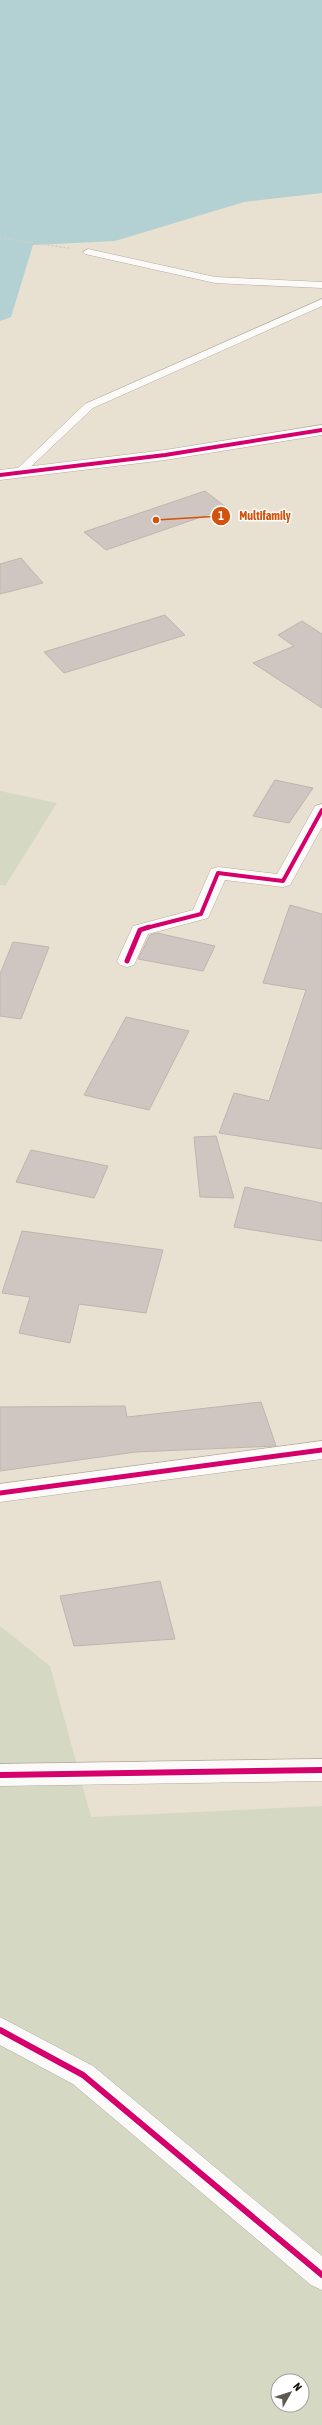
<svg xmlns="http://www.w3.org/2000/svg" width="322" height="2425" font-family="'Asap Condensed',sans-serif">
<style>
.green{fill:#d5d8c3;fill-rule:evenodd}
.water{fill:#b3d0d2}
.building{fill:#d0c6c1;stroke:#bfb5b0}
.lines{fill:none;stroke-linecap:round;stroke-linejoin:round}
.service-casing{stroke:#b3aca0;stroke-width:1}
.minor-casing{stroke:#b3aca0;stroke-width:1}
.path{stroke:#cfcdc8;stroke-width:1.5;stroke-dasharray:2 2;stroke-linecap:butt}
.service{fill:#fcfaf8;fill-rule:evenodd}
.minor{fill:#fcfaf8;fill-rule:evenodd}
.cycleway-far2-casing{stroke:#fff;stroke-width:6}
.cycleway-far1-casing{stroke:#fff;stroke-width:8}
.cycleway-casing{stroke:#fff;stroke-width:9}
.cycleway-far2{stroke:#d6006c;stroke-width:4}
.cycleway-far1{stroke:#d6006c;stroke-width:5}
.cycleway{stroke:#d6006c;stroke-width:6}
.leader{fill:none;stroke:#d3520c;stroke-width:1.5}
.callout-dot{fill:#d3520c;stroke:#fff;stroke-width:1.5}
.mark-label{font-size:12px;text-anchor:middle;font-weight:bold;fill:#fff}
.callout-label{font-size:12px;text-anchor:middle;font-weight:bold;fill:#d3520c;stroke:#fff;stroke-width:3;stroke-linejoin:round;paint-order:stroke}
</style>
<rect width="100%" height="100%" fill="#e8e0d0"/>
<path class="green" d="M0,791L57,803L5,886L0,885Z
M0,1626L50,1666L91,1817L322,1806V2425H0ZM278,2381H302V2405H278Z"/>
<path class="water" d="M0,0H322V193L244,202L115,241L33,245L11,317L0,321Z"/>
<path class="building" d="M205,491L227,508L106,550L84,532Z
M21,558L43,583L0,594V564Z
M165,615L185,635L64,673L44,652Z
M302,621L322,634V708L253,663L294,646L278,635Z
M275,780L313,788L289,823L253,816Z
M290,905L322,914V1149L219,1133L234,1093L269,1101L306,990L263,983Z
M157,933L215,946L203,971L138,959L150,935Z
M13,942L49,947L21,1019L0,1016V974Z
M126,1017L189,1031L149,1110L84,1095Z
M216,1136L234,1198L200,1197L194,1137Z
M31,1150L108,1166L94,1198L16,1182Z
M245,1187L322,1203V1241L234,1227Z
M22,1231L163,1250L146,1313L79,1304L70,1343L19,1333L30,1297L2,1293Z
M261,1402L276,1446L136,1452L0,1471V1407L125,1406L127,1417Z
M160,1581L175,1639L74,1646L60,1596Z"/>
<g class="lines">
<defs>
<path id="service" d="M88,249L215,277L322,282V288L215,283L85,254L83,252Z
M322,299V306L93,408L22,475H14L13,473L85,404Z"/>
<path id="minor" d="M322,425V435L165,460L0,480V470L165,450Z
M322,804V827L290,885L283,887L225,880L208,918L148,934L134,965L127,967L120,965L117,961L133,926L193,910L211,869L218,867L277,874L313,810L315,806Z
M322,1441V1459L0,1502V1484Z
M322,1759V1781L0,1786V1764Z
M0,2017L93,2066L322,2256V2290L311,2285L73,2084L0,2045Z"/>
</defs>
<use href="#service" class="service-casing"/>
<use href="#minor" class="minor-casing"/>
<path class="path" d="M0,238L69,248"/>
<use href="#service" class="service"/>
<use href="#minor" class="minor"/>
<defs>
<path id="cycleway-far2" d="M0,475L165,455L322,430
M146,928L201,914L218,873L283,881L322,810"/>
<path id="cycleway-far1" d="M127,961L140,930L149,927
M0,1493L322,1450"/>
<path id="cycleway" d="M0,1775L322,1770
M0,2030L83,2075L322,2275"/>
</defs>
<use href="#cycleway-far2" class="cycleway-far2-casing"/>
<use href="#cycleway-far1" class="cycleway-far1-casing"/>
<use href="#cycleway" class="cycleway-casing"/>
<use href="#cycleway-far2" class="cycleway-far2"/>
<use href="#cycleway-far1" class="cycleway-far1"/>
<use href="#cycleway" class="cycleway"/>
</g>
<path class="leader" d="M156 520L221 516"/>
<g class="callout-dot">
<circle cx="156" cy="520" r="4"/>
<circle cx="221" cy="516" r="10"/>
</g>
<g class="mark-label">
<text x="221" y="520">1</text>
</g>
<g class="callout-label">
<text x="265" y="520">Multifamily</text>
</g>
<g transform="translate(290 2393) rotate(51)"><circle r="19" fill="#ffffff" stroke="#a2a09c"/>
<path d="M0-3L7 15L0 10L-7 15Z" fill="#605a4e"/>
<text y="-6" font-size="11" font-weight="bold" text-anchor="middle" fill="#171208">N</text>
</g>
</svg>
